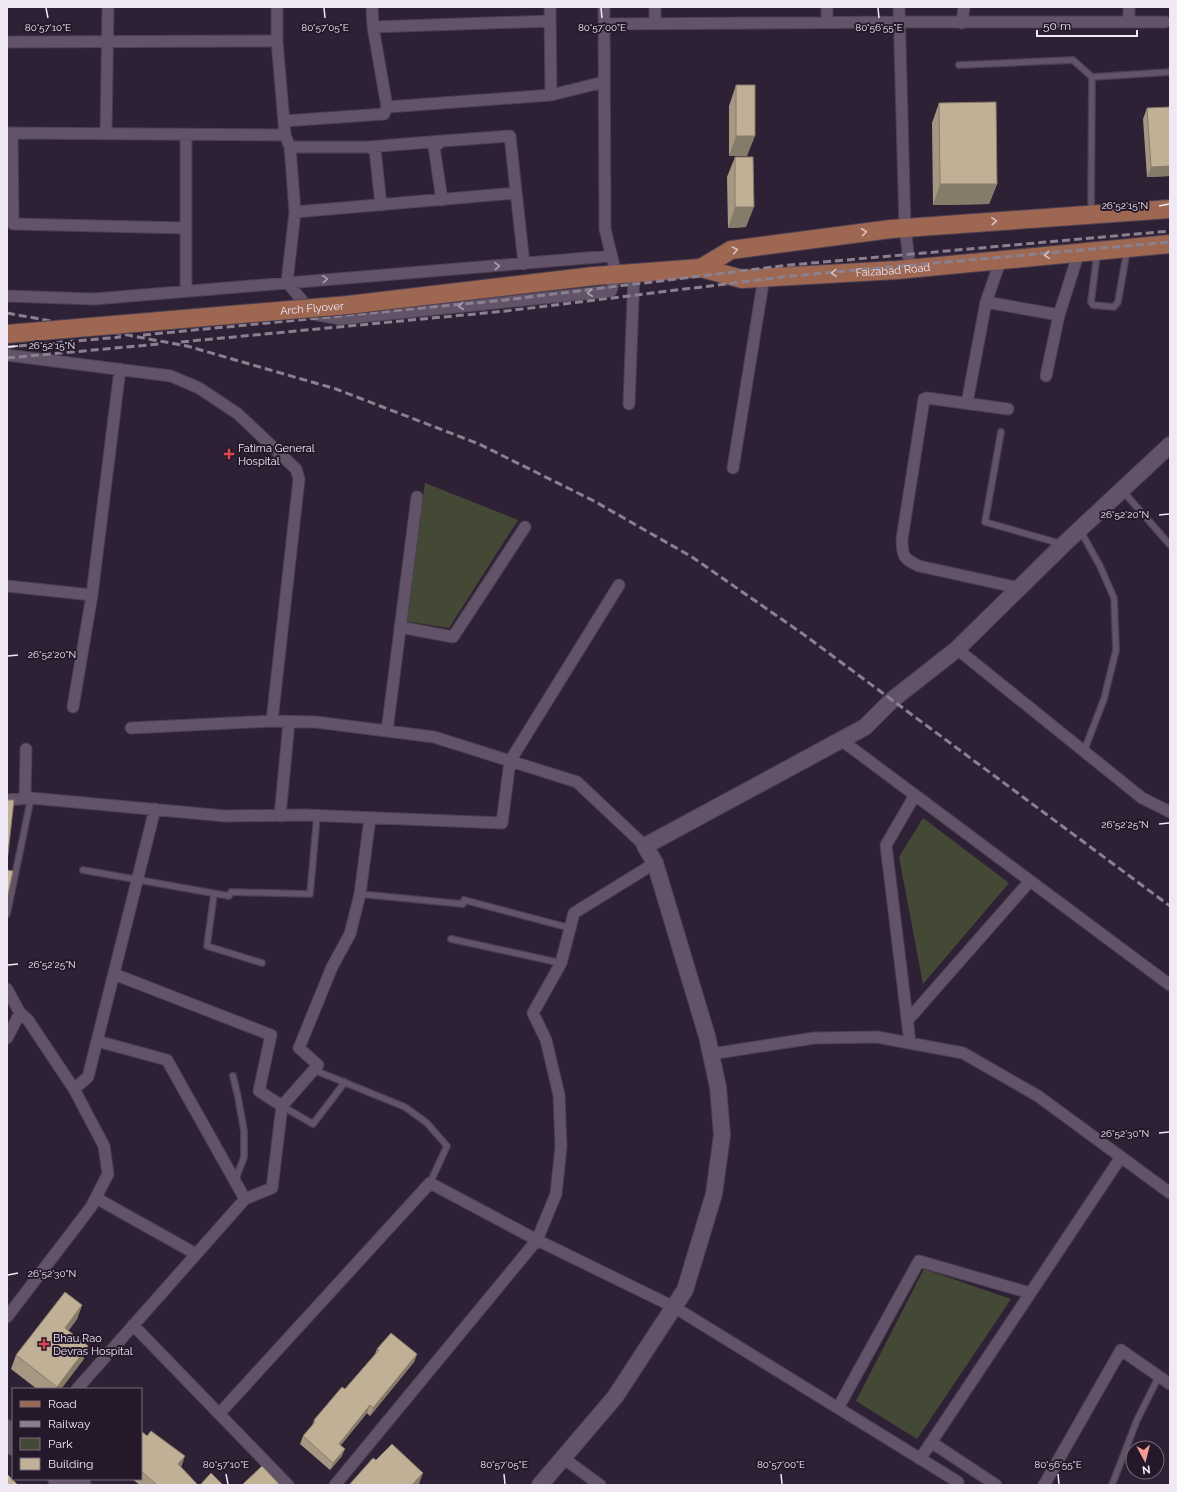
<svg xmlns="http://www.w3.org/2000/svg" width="1177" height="1492" font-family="Raleway,sans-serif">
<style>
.green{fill:#444935}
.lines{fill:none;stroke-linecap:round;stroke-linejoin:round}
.lane-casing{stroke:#4b3f50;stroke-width:8}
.street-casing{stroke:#4b3f50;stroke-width:13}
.secondary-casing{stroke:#4b3f50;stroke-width:18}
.primary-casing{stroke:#4b3f50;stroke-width:20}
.lane{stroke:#625369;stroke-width:5.5}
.street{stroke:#625369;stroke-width:11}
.secondary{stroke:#625369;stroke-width:16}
.primary{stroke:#9d6752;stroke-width:18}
.rail{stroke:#8b8090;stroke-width:3;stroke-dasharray:8 4;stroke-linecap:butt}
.primary-bridge-casing{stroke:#4b3f50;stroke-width:20;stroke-linecap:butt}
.primary-bridge{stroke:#9d6752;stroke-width:18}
.wall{fill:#a59781}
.shaded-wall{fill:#867b69}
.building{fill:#c0b096;stroke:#867b69}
.oneway{stroke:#d8c1c4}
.oneway2{stroke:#aa9eaf}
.ticks{fill:none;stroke:#f1e8f5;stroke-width:1.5}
.health-dot{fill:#e0444e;stroke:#25182a;stroke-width:1.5}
.labels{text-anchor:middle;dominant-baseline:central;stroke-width:4;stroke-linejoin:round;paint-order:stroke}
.street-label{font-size:11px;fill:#f1e8f5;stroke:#25182a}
.poi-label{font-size:11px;fill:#f1e8f5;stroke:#25182a;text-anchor:start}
.ticks-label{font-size:10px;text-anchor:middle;fill:#f1e8f5;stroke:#25182a;stroke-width:4;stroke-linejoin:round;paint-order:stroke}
</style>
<rect width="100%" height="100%" fill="#2f2135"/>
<path class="green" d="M425,483L518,520L449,628L405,621Z
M923,818L1009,883L923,984L899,857Z
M924,1269L1011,1299L917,1439L856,1401Z"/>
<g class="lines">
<defs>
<path id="lane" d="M959,65L1073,60L1092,77L1170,72
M1091,212L1092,77
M1097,254L1091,302L1093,305L1114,307L1118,302L1127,250
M1001,432L985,522L1062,544
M1122,490L1170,545
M1080,530L1100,566L1114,598L1116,650L1104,699L1084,751
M83,870L229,896L231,892L310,894L317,816
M214,894L207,946L262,963
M360,894L463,904L464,900L570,928
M7,914L31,798
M451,939L561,963
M314,1070L405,1107L427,1123L447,1146L430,1183
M233,1076L238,1097L244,1131V1157L235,1181
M282,1106L313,1124L345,1082
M1112,1485L1137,1420L1159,1376"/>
<path id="street" d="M277,7V41L285,135L290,147L295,212L287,282L313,314L340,319L611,291L616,274L605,229L604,7
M550,7L551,95
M655,7V23
M827,7V22
M899,7L905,228L910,268
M1129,22V7
M962,23L964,7
M604,24L899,22H1165
M373,27L550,21
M7,42L277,41
M387,107L551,95L604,82
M284,121L384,114L387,107L373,27L372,7
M7,133L285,135
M12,133L13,224L186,228
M106,134L108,7
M290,147H368L375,150L381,205
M368,147L442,141
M442,200L434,147L442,141L510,136L524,264
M295,212L516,193
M186,291V135
M7,296L94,299L611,256
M986,302L1059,315
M7,355L171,376L199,388L238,414L296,469L299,479L272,721
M1046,376L1059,315L1079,252
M967,403L986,302L1001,259
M629,404L634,272
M1008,409L927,398L924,399L902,539C902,555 903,559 919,566L1019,588
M733,468L764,277
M7,586L92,595
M400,627L453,637L525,527
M957,649L1142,798L1170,812
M73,707L92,595L120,369
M131,728L272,721L316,722L434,737L577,782L645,846
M387,731L417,497
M841,740L1170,985
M25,798L26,749
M7,800L31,798L225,816L304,815L502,823L510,761L619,585
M280,816L289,722
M114,974L271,1035L259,1091L282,1106
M7,989L20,1013L28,1020L74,1089L104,1146L108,1174L91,1207L7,1317
M907,1021L1030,881
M7,1038L20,1013
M97,1041L167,1060L245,1199
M910,1043L886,845L915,795
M711,1054L814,1038L877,1037L963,1053L1038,1096L1170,1193
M74,1089L88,1077L155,809
M96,1198L196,1254
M133,1325L288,1485
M77,1389L245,1199L272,1188L282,1106L318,1065L299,1048L332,967L350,934L360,894L370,818
M838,1408L919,1261L1030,1293
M219,1414L430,1183L537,1240L674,1307L958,1482L956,1485
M931,1442L996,1485
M563,1458L600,1485
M920,1459L1121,1157
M335,1485L537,1240L556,1194L561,1147L559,1095L546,1040L533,1013L561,963L574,913L655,863
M1044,1485L1121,1350L1170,1384"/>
<path id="secondary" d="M7,1428L13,1432
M7,1442L13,1447
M56,1479L63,1485
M75,1479L83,1485
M540,1485L615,1397L685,1290L714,1194L722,1135L718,1087L707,1036L655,863L645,846L865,727L892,700L957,649L1064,544L1170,445"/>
<g id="primary">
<path d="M701,268L731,250L891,229L1170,209"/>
<path id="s1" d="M594,276L701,268L742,279L897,270L1170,244"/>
</g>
</defs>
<use href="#lane" class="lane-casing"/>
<use href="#street" class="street-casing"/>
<use href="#secondary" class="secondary-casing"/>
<use href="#primary" class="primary-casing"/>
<use href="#lane" class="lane"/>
<use href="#street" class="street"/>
<use href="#secondary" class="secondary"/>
<use href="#primary" class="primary"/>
<path class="rail" d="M7,313L187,346L336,389L479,444L594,501L692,557L803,634L1170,906
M143,335L505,300L790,265L1170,231
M181,342L506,311L791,276L1170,242
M7,347L121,337
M7,358L159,344"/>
<defs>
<g id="primary-bridge">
<path id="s2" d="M7,334L348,305L594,276"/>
</g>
</defs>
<use href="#primary-bridge" class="primary-bridge-casing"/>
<use href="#primary-bridge" class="primary-bridge"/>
</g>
<path class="wall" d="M736,85L747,156H729V106Z
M939,103L997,184L989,204L933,205L932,123Z
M1147,108L1170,176L1147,177L1143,119Z
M735,157L746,227L728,228L727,177Z
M82,1305L77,1319L68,1331L88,1346L83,1360L61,1389H37L11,1369L16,1355Z
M377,1349L417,1354L414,1362L370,1416L367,1413L341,1445L342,1456L330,1470L300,1444L303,1436L312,1426L314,1420L345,1389L375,1354Z
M141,1431L181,1467L198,1485H140L132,1479H141Z"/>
<path class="shaded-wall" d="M736,136H755L747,156H729Z
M1170,166V176L1147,177L1151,167Z
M940,184H997L989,204L933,205Z
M735,207H754L746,227L728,228Z
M82,1305L77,1319L60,1342L65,1328Z
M88,1346L83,1360L61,1389H56L57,1387Z
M417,1354L414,1362L370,1416L373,1408Z
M370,1405L367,1413L336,1451L339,1444Z
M345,1449L342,1456L330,1470L333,1463Z
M185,1456L181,1468L178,1464Z
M423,1473L419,1484L418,1485H412Z"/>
<path class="building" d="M736,85H755V136H736Z
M996,102L997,184H940L939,103Z
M1170,107V166L1151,167L1147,108Z
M735,157H753L754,207H735Z
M7,800H14L7,862Z
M7,870L13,871L7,899Z
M65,1292L82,1305L65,1328L88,1346L57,1387L16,1355Z
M391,1333L417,1354L373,1408L370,1405L339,1444L345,1449L333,1463L303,1436L315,1422L314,1420L342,1387L345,1389L379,1350L377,1349Z
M141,1431L147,1436L151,1431L185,1456L178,1464L198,1485H157L141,1471Z
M392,1444L423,1473L412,1485H349L373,1458L376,1460Z
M262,1466L280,1485H242Z
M211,1473L223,1485H200Z
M7,1474L18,1485H7Z"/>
<defs><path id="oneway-chevron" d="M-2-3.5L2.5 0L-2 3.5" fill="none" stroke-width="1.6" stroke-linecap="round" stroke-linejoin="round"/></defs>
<g class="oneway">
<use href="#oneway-chevron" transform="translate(994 221) rotate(-4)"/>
<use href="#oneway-chevron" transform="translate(864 232) rotate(-7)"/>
<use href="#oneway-chevron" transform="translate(735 250) rotate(-12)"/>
<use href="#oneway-chevron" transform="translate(1047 255) rotate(175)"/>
<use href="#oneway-chevron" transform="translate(834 273) rotate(177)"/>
</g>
<g class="oneway2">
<use href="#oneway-chevron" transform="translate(497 266) rotate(-4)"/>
<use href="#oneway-chevron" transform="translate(325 279) rotate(-4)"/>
<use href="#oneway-chevron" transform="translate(590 293) rotate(174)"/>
<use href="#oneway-chevron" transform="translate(461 306) rotate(174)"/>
</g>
<path class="ticks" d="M46,8L48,18M324,8L325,18M601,8L602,18M878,8L879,18M1159,206L1169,204M8,347L18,346M1159,515L1169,514M8,656L18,655M1159,824L1169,823M8,965L18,964M1159,1133L1169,1132M8,1275L18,1273M226,1474L228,1484M504,1474L505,1484M781,1474L782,1484M1058,1474L1059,1484"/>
<g class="health-dot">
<path d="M227 448h4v4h4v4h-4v4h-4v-4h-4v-4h4z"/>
<path d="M42 1338h4v4h4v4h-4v4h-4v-4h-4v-4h4z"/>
</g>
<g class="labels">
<g class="street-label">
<text stroke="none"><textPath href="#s1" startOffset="301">Faizabad Road</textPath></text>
<text stroke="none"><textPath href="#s2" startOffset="306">Arch Flyover</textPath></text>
</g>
<g class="poi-label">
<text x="238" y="448">Fatima General<tspan x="238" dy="13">Hospital</tspan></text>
<text x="53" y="1338">Bhau Rao<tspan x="53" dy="13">Devras Hospital</tspan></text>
</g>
</g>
<g class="ticks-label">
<text x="48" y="31">80°57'10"E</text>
<text x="325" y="31">80°57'05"E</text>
<text x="602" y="31">80°57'00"E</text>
<text x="879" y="31">80°56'55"E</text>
<text x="1125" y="209">26°52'15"N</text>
<text x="52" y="349">26°52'15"N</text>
<text x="1125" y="518">26°52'20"N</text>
<text x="52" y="658">26°52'20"N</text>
<text x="1125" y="828">26°52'25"N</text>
<text x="52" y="968">26°52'25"N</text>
<text x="1125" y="1137">26°52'30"N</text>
<text x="52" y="1277">26°52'30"N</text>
<text x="226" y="1468">80°57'10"E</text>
<text x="504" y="1468">80°57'05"E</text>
<text x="781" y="1468">80°57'00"E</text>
<text x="1058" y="1468">80°56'55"E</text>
</g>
<rect width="1177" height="1492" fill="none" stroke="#f1e8f5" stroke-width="16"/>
<rect x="12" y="1388" width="130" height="92" fill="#25182a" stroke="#776b7b"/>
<rect x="20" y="1401" width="20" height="6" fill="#9d6752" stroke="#776b7b"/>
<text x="48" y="1408" font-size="12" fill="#f1e8f5">Road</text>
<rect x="20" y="1421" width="20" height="6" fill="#8b8090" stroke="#776b7b"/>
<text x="48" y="1428" font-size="12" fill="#f1e8f5">Railway</text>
<rect x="20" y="1438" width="20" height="12" fill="#444935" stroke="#776b7b"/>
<text x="48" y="1448" font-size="12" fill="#f1e8f5">Park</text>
<rect x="20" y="1458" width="20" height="12" fill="#c0b096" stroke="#776b7b"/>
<text x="48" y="1468" font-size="12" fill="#f1e8f5">Building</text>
<g transform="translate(1145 1460) rotate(173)"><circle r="19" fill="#25182a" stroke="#776b7b"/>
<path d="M0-3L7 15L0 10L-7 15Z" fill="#f59c96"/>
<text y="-6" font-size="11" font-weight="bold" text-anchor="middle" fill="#f1e8f5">N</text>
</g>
<path d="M1037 30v6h100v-6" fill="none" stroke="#f1e8f5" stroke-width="2"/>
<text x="1043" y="30" font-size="12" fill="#f1e8f5" stroke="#25182a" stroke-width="3" paint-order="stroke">50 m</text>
</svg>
